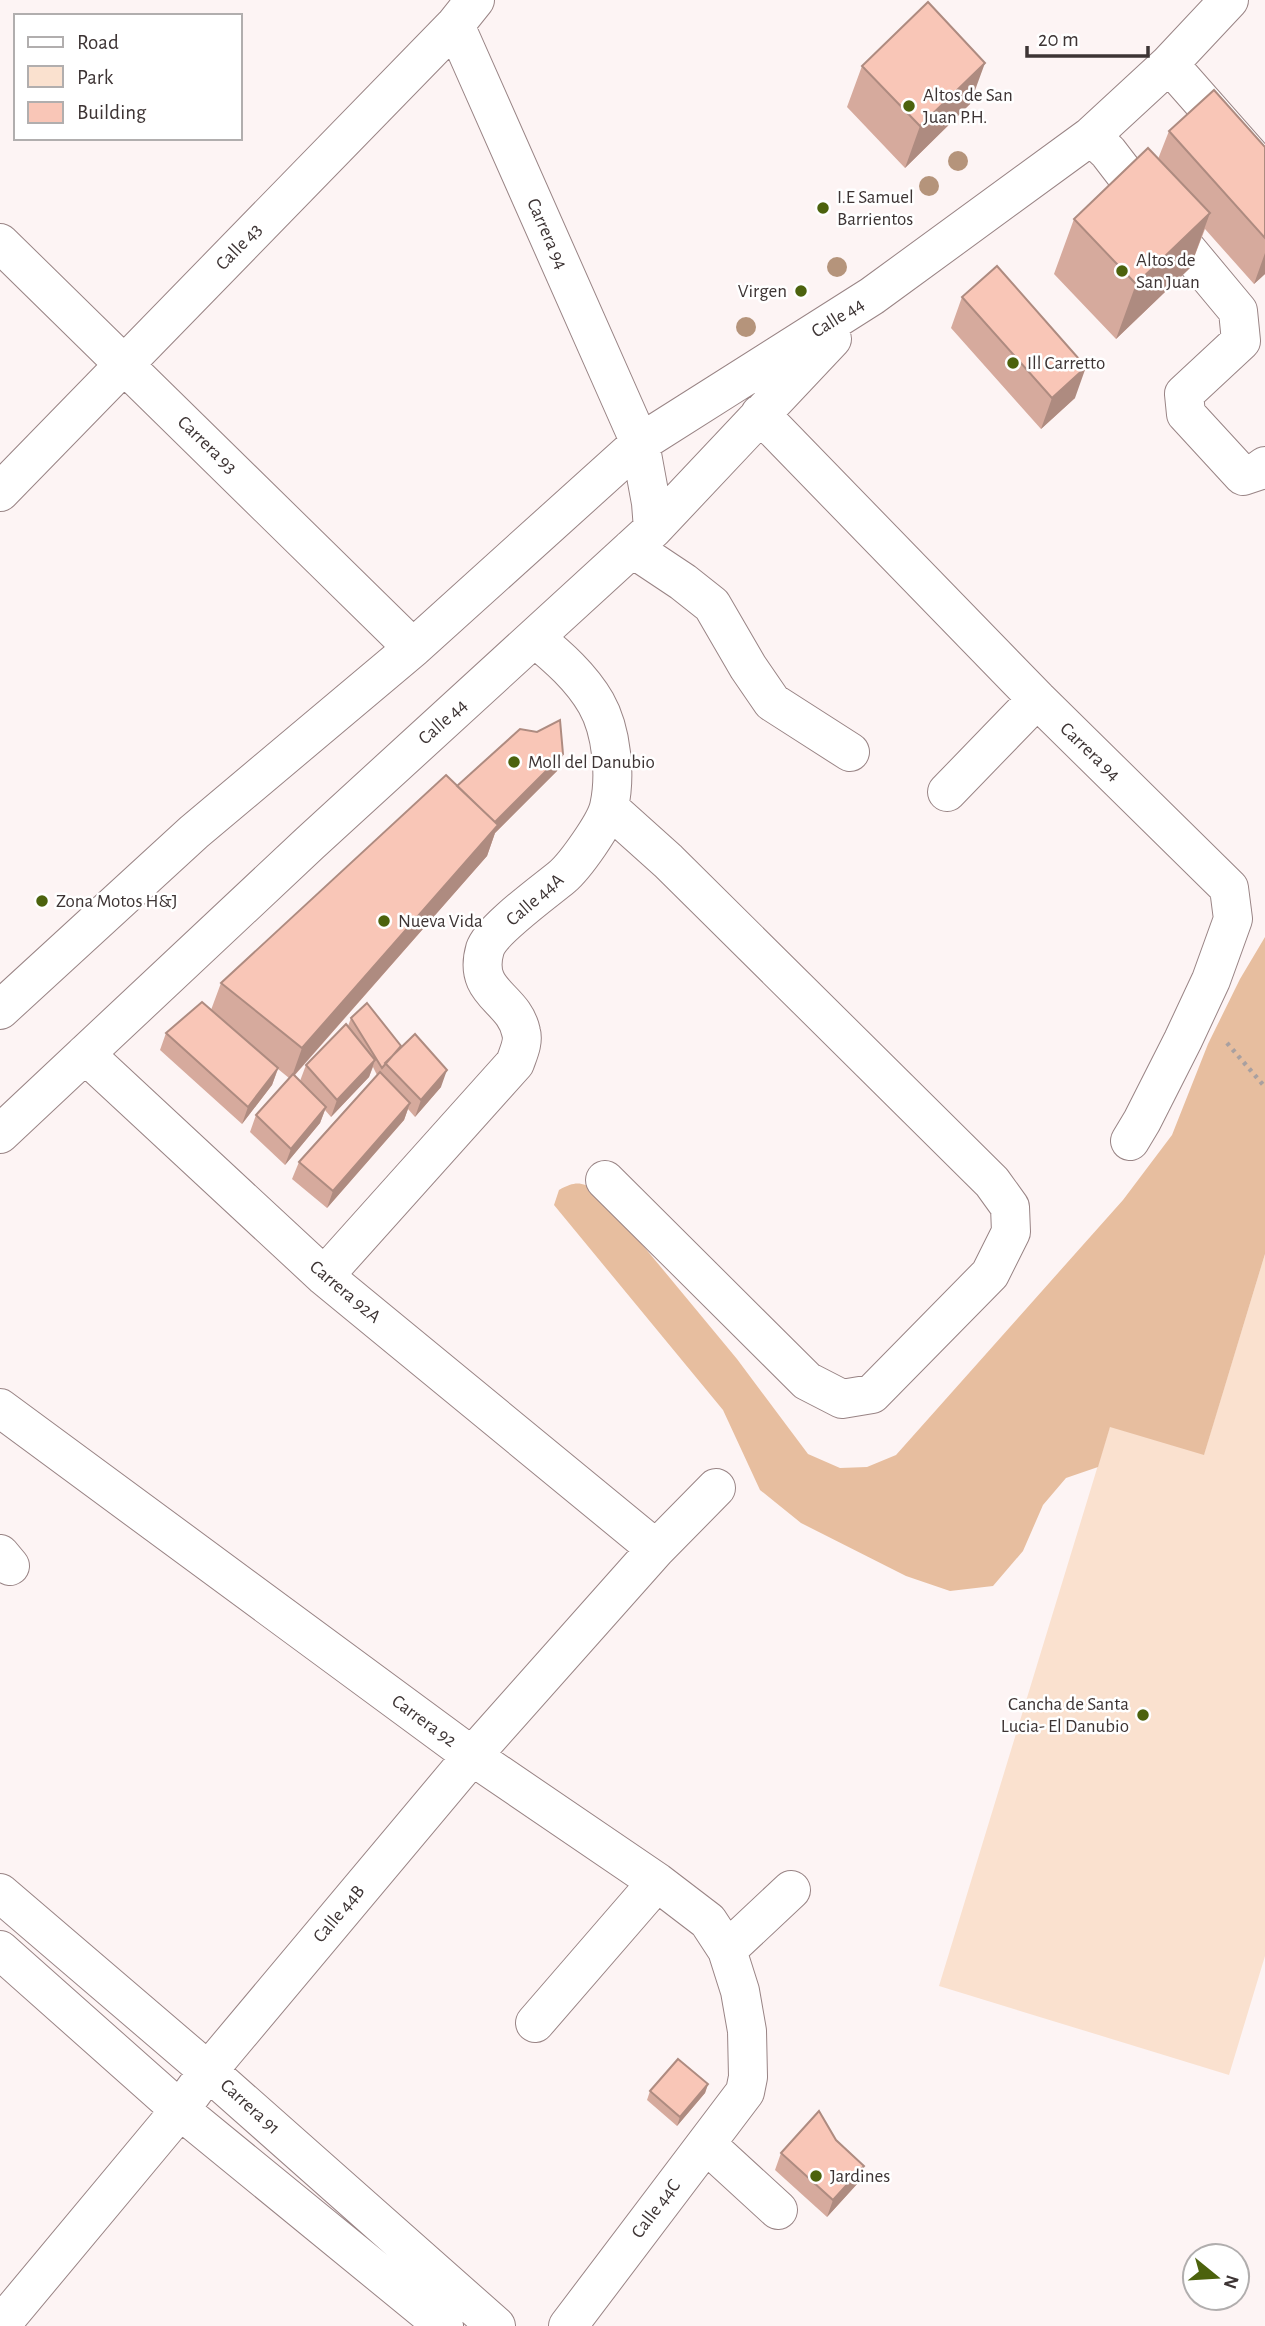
<svg xmlns="http://www.w3.org/2000/svg" width="1265" height="2326" font-family="'Alegreya Sans',sans-serif">
<style>
.green{fill:#fae1cf}
.forest{fill:#e7be9f}
.lines{fill:none;stroke-linecap:round;stroke-linejoin:round}
.minor-casing{stroke:#998485;stroke-width:40}
.path{stroke:#a9a0a0;stroke-width:4.5;stroke-dasharray:3.5 5;stroke-linecap:butt}
.minor{stroke:#fff;stroke-width:38}
.tree{fill:#b5947b}
.wall{fill:#d6aa9d}
.shaded-wall{fill:#ae8b80}
.building{fill:#f9c6b7;stroke:#ae8b80;stroke-width:2}
.poi-dot{fill:#4c620d;stroke:#fff;stroke-width:2.5}
.labels{text-anchor:middle;dominant-baseline:central;stroke-width:5;stroke-linejoin:round;paint-order:stroke}
.poi-label{font-size:19px;fill:#3d3434;stroke:#fff;text-anchor:start}
.street-label{font-size:19px;fill:#3d3434;stroke:#fff}
</style>
<rect width="100%" height="100%" fill="#fdf4f4"/>
<path class="green" d="M1265,1254V1956L1229,2075L939,1986L1110,1426L1204,1454Z"/>
<path class="forest" d="M1265,937V1254L1204,1455L1110,1427L1098,1467L1066,1478L1043,1505L1023,1551L993,1586L950,1591L906,1576L801,1523L760,1490L723,1410L554,1205L559,1190C576,1181 580,1182 597,1190L737,1359L808,1454L840,1468L867,1467L896,1455L1123,1200L1172,1135L1208,1044L1240,979Z"/>
<g class="lines">
<defs>
<path id="minor" d="M455,25L640,443L651,503L653,529
M1169,64L1265,173
M1091,136L1108,152L1138,191L1238,311L1241,341L1184,394L1186,414L1243,476L1258,471L1265,466
M0,243L413,648
M760,414L1037,699L1229,888L1233,919L1211,980L1183,1040L1142,1121L1130,1141
M0,492L455,25L475,0
M632,548L683,582L712,605L748,667L772,702L850,752
M947,792L1037,699
M0,1010L194,832L413,648L640,443L872,296L1091,136L1169,64L1229,0
M0,1134L310,843L653,529L832,339
M605,1180L807,1381L842,1399L872,1394L990,1274L1011,1232L1010,1207L992,1182L668,861L609,808
M324,1276L515,1063C518,1054 524,1042 521,1032C514,997 472,994 485,949C491,930 544,892 562,877C575,866 605,824 609,807C616,776 612,731 596,703C581,677 558,657 535,638
M0,1408L472,1756L657,1882L708,1921L727,1950L740,1991L747,2031L748,2077L745,2092L568,2326
M656,1549L716,1488
M0,1554L10,1566
M0,1893L208,2071L496,2326
M0,1950L180,2110L444,2326
M727,1950L791,1890
M535,2023L657,1882
M706,2144L778,2210
M0,2326L180,2110L208,2071L472,1756L656,1549L324,1276L85,1054"/>
</defs>
<use href="#minor" class="minor-casing"/>
<path class="path" d="M1227,1043L1265,1087"/>
<use href="#minor" class="minor"/>
</g>
<g class="tree">
<circle cx="958" cy="161" r="10"/>
<circle cx="929" cy="186" r="10"/>
<circle cx="837" cy="267" r="10"/>
<circle cx="746" cy="327" r="10"/>
</g>
<path class="wall" d="M862,66L970,104L905,168L847,107Z
M1169,131L1265,147V274L1254,284L1205,229L1190,268L1116,339L1054,274L1074,219L1158,159Z
M962,297L1075,398L1041,429L951,328Z
M563,754L557,771L495,833L487,856L295,1075L300,1081L306,1065L348,1026L351,1018L400,1049L441,1087L415,1117L408,1109L404,1120L327,1208L292,1179L299,1162L377,1075L373,1067L369,1077L331,1117L325,1110L320,1123L285,1165L250,1132L256,1115L289,1078L278,1069L272,1085L242,1124L160,1050L166,1033L211,1010L221,983L457,786Z
M708,2084L705,2093L677,2126L647,2100L650,2091Z
M781,2153L858,2183L827,2217L775,2170Z"/>
<path class="shaded-wall" d="M985,63L970,104L905,168L920,126Z
M1210,213L1190,268L1116,339L1136,284Z
M1265,253V274L1254,284Z
M1086,367L1075,398L1041,429L1052,398Z
M563,754L557,771L495,833L487,856L291,1079L302,1048L486,831Z
M375,1060L369,1077L331,1117L337,1100Z
M278,1068L272,1085L242,1124L248,1107Z
M447,1070L441,1087L415,1117L421,1100Z
M410,1103L404,1120L327,1208L333,1191Z
M326,1107L320,1123L285,1165L291,1149Z
M708,2084L705,2093L677,2126L680,2117Z
M864,2166L858,2183L827,2217L833,2200Z"/>
<path class="building" d="M928,2L985,63L920,126L862,66Z
M1214,90L1265,147V238L1169,131Z
M1148,148L1210,213L1136,284L1074,219Z
M997,266L1086,367L1052,398L962,297Z
M560,720L563,754L495,822L457,786L520,729L537,732Z
M446,775L498,825L302,1048L221,983Z
M202,1002L278,1068L248,1107L166,1033Z
M367,1003L401,1046L382,1068L351,1018Z
M346,1024L375,1060L337,1100L306,1065Z
M415,1034L447,1070L421,1100L385,1063Z
M380,1072L410,1103L333,1191L299,1162Z
M293,1074L326,1107L291,1149L256,1115Z
M678,2059L708,2084L680,2117L650,2091Z
M819,2111L836,2140L864,2166L833,2200L781,2153Z"/>
<g class="poi-dot">
<circle cx="909" cy="106" r="7"/>
<circle cx="823" cy="208" r="7"/>
<circle cx="1122" cy="271" r="7"/>
<circle cx="801" cy="291" r="7"/>
<circle cx="1013" cy="363" r="7"/>
<circle cx="514" cy="762" r="7"/>
<circle cx="42" cy="901" r="7"/>
<circle cx="384" cy="921" r="7"/>
<circle cx="1143" cy="1715" r="7"/>
<circle cx="816" cy="2176" r="7"/>
</g>
<g class="labels">
<g class="poi-label">
<text x="923" y="95">Altos de San<tspan x="923" dy="22">Juan P.H.</tspan></text>
<text x="837" y="197">I.E Samuel<tspan x="837" dy="22">Barrientos</tspan></text>
<text x="1136" y="260">Altos de<tspan x="1136" dy="22">San Juan</tspan></text>
<text x="787" y="291" text-anchor="end">Virgen</text>
<text x="1027" y="363">Ill Carretto</text>
<text x="528" y="762">Moll del Danubio</text>
<text x="56" y="901">Zona Motos H&amp;J</text>
<text x="398" y="921">Nueva Vida</text>
<text x="1129" y="1704" text-anchor="end">Cancha de Santa<tspan x="1129" dy="22">Lucia- El Danubio</tspan></text>
<text x="830" y="2176">Jardines</text>
</g>
<g class="street-label">
<text transform="translate(547 234) rotate(66)">Carrera 94</text>
<text transform="translate(239 247) rotate(-46)">Calle 43</text>
<text transform="translate(838 318) rotate(-32)">Calle 44</text>
<text transform="translate(207 445) rotate(44)">Carrera 93</text>
<text transform="translate(443 722) rotate(-42)">Calle 44</text>
<text transform="translate(1090 752) rotate(44)">Carrera 94</text>
<text transform="translate(535 900) rotate(-41)">Calle 44A</text>
<text transform="translate(345 1292) rotate(40)">Carrera 92A</text>
<text transform="translate(424 1721) rotate(36)">Carrera 92</text>
<text transform="translate(339 1914) rotate(-50)">Calle 44B</text>
<text transform="translate(250 2107) rotate(42)">Carrera 91</text>
<text transform="translate(656 2209) rotate(-53)">Calle 44C</text>
</g>
</g>
<rect x="14" y="14" width="228" height="126" fill="#ffffff" stroke="#b1aeae" stroke-width="2"/>
<rect x="28" y="37" width="35" height="10" fill="#ffffff" stroke="#b1aeae" stroke-width="2"/>
<text x="77" y="49" font-size="21" fill="#3d3434">Road</text>
<rect x="28" y="66" width="35" height="21" fill="#fae1cf" stroke="#b1aeae" stroke-width="2"/>
<text x="77" y="84" font-size="21" fill="#3d3434">Park</text>
<rect x="28" y="102" width="35" height="21" fill="#f9c6b7" stroke="#b1aeae" stroke-width="2"/>
<text x="77" y="119" font-size="21" fill="#3d3434">Building</text>
<g transform="translate(1216 2277) rotate(108)"><circle r="33" fill="#ffffff" stroke="#b1aeae" stroke-width="2"/>
<path d="M0-5L12 26L0 18L-12 26Z" fill="#4c620d"/>
<text y="-10" font-size="19" font-weight="bold" text-anchor="middle" fill="#3d3434">N</text>
</g>
<path d="M1027 46v10h121v-10" fill="none" stroke="#3d3434" stroke-width="3.5"/>
<text x="1038" y="46" font-size="21" fill="#3d3434" stroke="#ffffff" stroke-width="5" paint-order="stroke">20 m</text>
</svg>
